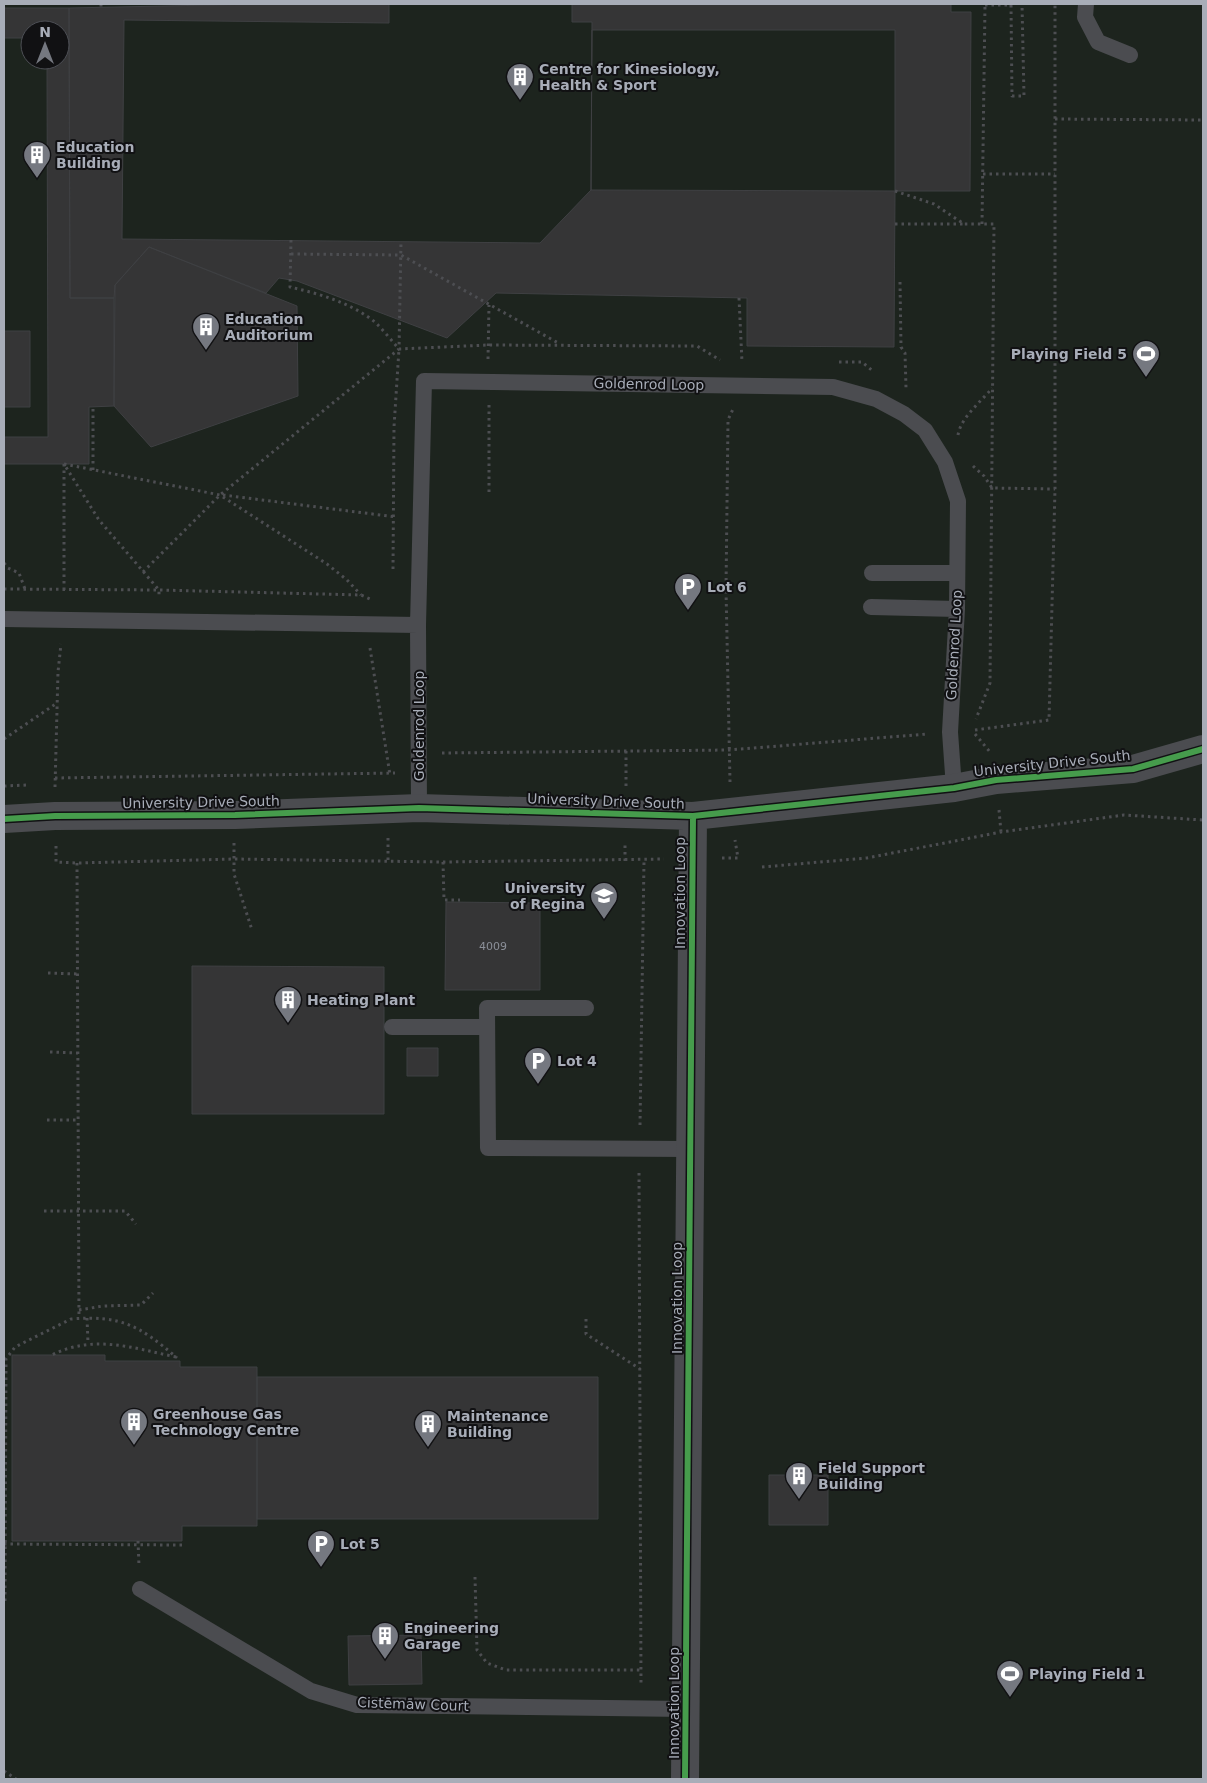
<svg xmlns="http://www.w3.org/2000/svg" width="1207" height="1783" font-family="'DejaVu Sans',sans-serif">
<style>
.green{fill:#1d241e;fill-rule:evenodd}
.building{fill:#353536;stroke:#3f4043;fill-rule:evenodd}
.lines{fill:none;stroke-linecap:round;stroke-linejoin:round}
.path{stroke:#4d4e52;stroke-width:3;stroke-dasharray:2.5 4;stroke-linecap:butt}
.lane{stroke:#4b4c50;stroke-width:16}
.street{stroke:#4b4c50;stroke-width:28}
.cycleway-casing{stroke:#111113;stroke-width:9}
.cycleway{stroke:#469c4c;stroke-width:6}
.labels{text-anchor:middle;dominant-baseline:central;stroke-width:4;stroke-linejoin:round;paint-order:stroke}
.number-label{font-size:11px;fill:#8b8f98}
.poi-label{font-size:14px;font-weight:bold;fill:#a8adb8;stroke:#111113;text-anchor:start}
.street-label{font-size:14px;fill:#a8adb8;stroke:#111113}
</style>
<rect width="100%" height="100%" fill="#171717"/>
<path class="green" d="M4,4H1203V1779H4ZM30,30H60V60H30Z"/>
<path class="building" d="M259,4H951V12H971L970,191H895L894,347L747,346V298L496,293L447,338L297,281L279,278L266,293L149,247L115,285L114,298H70L69,8Z
M389,4H572V22H592L591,190L540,243L122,239L124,20L389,23Z
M4,8H69L70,298H114V406L89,407V464H4ZM30,30H60V60H30Z
M592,30H895V191L591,190Z
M4,38H30V60H47L48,437H4Z
M149,247L297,306L298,396L151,447L114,406L115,285Z
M4,331H30V407H4Z
M446,902L540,903V990H445Z
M192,966L384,967V1114H192Z
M407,1048H438V1076H407Z
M12,1355H105V1361H180V1367H257V1526H182V1541H12Z
M257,1377H598V1519H257Z
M769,1475H828V1525H769Z
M421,1635L422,1684L349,1685L348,1636Z"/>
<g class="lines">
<path class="path" d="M101,4V7
M985,5H1011L1012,96H1024L1022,4
M1055,119L1203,120
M983,174H1055
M895,191L934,204L964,224H994L990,683L976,719
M895,224H964
M982,224L985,5
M291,240L290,287C320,294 352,303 376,323C384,331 392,341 399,349L488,345L697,346L720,360
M291,254L401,255L560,344
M900,282L901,347L905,353L906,388
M739,298L742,362
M488,359L489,305
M839,362H862L874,372
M489,405V493
M958,435C961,417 981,402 992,388
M64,464L220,495L327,564L347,580L361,595
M973,466L984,476L992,488L1055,489
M93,470V407
M223,495L396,517
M4,563L8,568L19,573L25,589
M393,569L394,427L399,349
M143,572L220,495L399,349L401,241
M4,589L159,590L361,595L370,599
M64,590V464L99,520L159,590V597
M370,648L390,775
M975,730L1049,720L1055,489V4
M975,734L990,752
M4,739L57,703
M442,753L729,750L927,734
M55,778L395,773
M730,782L726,589L728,420L733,409
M4,786L27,785
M626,786V751
M55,787L58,672L61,644
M999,810L1001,832
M234,843V874L252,930
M56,846V862L77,863L234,859L443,862L664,859
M722,858H738L735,840
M388,860V838
M625,861V842
M443,862L444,900H460
M77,863L79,1318
M762,867L867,858L1001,832L1124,815L1203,820
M48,973L78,974
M50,1052L78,1053
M47,1120H77
M640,1125L644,861
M639,1173L641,1685
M44,1211H125L136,1224
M79,1310L103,1306L141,1305L153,1293
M87,1318L88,1343
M586,1319V1334L640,1369
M138,1541L139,1566
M4,1544L182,1545
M475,1577L477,1650L487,1663L506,1670H641
M5,1601L6,1359L15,1347L71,1319C121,1315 140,1326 176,1357C133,1348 94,1334 52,1355
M4,1771L16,1779"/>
<path class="lane" d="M1086,4L1085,17L1098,42L1130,55
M872,573H957
M871,607L957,609
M4,619L418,625
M419,808L418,625L424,381L833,387L876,399L904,414L925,430L945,462L958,501L957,609L950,732L954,788
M586,1008H487L488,1148L690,1149
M392,1027H487
M140,1589L311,1691L357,1705L686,1709"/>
<path class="street" d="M4,819L55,816L235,815L419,808L693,816L954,788L996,780L1133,769L1203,749
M685,1779L693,816"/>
<defs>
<path id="cycleway" d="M4,819L55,816L235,815L419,808L693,816L954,788L996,780L1133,769L1203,749
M685,1779L693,816"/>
</defs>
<use href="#cycleway" class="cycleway-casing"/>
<use href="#cycleway" class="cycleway"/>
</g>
<defs>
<symbol id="building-pin" viewBox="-11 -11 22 30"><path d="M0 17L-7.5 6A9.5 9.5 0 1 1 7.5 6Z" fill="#757880" stroke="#111113"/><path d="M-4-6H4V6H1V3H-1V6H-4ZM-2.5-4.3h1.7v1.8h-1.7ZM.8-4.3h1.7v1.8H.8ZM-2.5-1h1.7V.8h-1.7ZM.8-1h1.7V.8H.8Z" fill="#fff"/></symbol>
<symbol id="stadium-pin" viewBox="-11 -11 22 30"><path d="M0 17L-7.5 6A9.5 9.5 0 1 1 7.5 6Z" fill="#757880" stroke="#111113"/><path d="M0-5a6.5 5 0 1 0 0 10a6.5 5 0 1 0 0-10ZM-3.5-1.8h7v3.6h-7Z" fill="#fff"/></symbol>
<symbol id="parking-pin" viewBox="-11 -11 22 30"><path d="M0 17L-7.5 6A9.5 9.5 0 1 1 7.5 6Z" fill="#757880" stroke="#111113"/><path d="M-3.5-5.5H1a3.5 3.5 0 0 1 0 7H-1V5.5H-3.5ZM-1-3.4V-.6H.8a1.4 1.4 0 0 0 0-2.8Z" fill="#fff"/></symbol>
<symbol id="university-pin" viewBox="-11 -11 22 30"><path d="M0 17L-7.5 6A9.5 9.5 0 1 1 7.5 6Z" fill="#757880" stroke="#111113"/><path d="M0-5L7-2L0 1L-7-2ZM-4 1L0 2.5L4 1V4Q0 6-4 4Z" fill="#fff"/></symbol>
</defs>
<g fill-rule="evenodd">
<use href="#building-pin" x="504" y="61" width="32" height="43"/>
<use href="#building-pin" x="21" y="139" width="32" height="43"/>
<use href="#building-pin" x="190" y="311" width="32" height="43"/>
<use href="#stadium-pin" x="1130" y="338" width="32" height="43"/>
<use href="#parking-pin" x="672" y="571" width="32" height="43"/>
<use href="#university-pin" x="588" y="880" width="32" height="43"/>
<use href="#building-pin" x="272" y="984" width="32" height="43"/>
<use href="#parking-pin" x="522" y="1045" width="32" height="43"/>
<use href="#building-pin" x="118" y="1406" width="32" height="43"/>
<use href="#building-pin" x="412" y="1408" width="32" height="43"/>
<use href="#building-pin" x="783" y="1460" width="32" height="43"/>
<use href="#parking-pin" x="305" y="1528" width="32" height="43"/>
<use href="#building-pin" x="369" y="1620" width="32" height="43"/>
<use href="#stadium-pin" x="994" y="1658" width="32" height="43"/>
</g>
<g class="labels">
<g class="number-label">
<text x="493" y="946">4009</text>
</g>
<g class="poi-label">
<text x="539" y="69">Centre for Kinesiology,<tspan x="539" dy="16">Health &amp; Sport</tspan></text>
<text x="56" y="147">Education<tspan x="56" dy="16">Building</tspan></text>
<text x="225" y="319">Education<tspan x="225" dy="16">Auditorium</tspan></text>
<text x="1127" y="354" text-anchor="end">Playing Field 5</text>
<text x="707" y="587">Lot 6</text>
<text x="585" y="888" text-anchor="end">University<tspan x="585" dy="16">of Regina</tspan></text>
<text x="307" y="1000">Heating Plant</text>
<text x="557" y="1061">Lot 4</text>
<text x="153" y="1414">Greenhouse Gas<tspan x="153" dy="16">Technology Centre</tspan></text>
<text x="447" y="1416">Maintenance<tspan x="447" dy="16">Building</tspan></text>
<text x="818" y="1468">Field Support<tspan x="818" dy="16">Building</tspan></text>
<text x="340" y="1544">Lot 5</text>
<text x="404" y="1628">Engineering<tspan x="404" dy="16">Garage</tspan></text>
<text x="1029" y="1674">Playing Field 1</text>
</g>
<g class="street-label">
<text transform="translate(649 384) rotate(1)">Goldenrod Loop</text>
<text transform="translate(954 645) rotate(-87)">Goldenrod Loop</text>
<text transform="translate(419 726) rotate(-90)">Goldenrod Loop</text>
<text transform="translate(1052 763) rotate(-6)">University Drive South</text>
<text transform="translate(606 801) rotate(2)">University Drive South</text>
<text transform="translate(201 802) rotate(-1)">University Drive South</text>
<text transform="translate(680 893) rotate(-90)">Innovation Loop</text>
<text transform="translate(677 1298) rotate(-90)">Innovation Loop</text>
<text transform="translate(674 1703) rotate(-90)">Innovation Loop</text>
<text transform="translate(413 1704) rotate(2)">Cistēmāw Court</text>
</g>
</g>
<rect width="1207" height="1783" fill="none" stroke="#a8adb8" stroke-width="10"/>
<g transform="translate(45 45)"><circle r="24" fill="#111113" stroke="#4d4f55"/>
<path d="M0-4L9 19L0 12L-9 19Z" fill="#757880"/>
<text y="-8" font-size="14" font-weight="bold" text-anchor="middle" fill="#a8adb8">N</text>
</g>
</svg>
